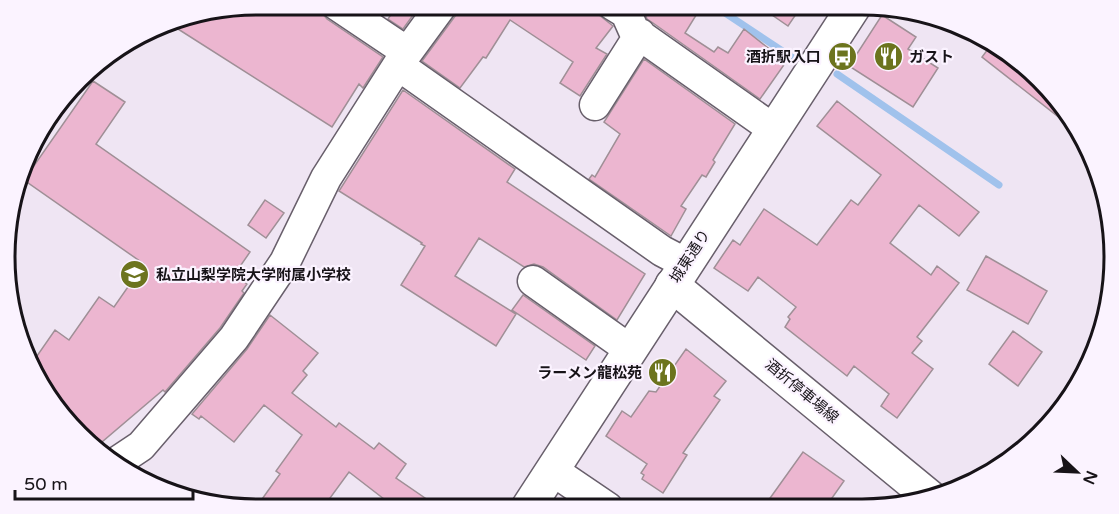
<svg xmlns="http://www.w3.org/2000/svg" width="1119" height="514" font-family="'Varela Round','Noto Sans JP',sans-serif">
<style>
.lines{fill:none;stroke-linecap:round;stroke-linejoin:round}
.stream{stroke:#a0c2ec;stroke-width:7}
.building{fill:#ecb6d0;stroke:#9f8f96;stroke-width:1.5}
.minor-casing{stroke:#685f6b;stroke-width:33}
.major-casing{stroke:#685f6b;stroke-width:36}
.highway-casing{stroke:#685f6b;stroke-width:36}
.minor{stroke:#fff;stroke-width:30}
.major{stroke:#fff;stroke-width:33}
.highway{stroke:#fff;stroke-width:33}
.labels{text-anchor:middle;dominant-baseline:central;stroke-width:4.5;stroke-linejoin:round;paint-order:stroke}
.poi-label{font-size:15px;font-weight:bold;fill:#171318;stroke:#fbf3ff;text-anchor:end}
.street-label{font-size:15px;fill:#171318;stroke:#fbf3ff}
.rim{fill:none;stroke:#171318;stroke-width:3}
</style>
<rect width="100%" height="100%" fill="#efe5f3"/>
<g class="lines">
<path class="stream" d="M713,5L793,58
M837,74L999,185"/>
</g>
<path class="building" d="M257,4H310L321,12L327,19L383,57L363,88L359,84L332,127L167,22L176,18Z
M398,4H421L403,29L388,19Z
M459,4H596L598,14L613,26L596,48L607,54L580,96L560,83L573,62L510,20L486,58L483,57L460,88L422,61L456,15Z
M641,4H703L685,33L714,52L718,47L728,53L744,29L786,62L760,99L653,23L647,19Z
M756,4H803L788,26Z
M882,15L916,37L908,49L938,68L913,107L849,66Z
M991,45L1041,79L1068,120L1065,122L982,57Z
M644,59L735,124L713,160L715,162L706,177L702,175L681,206L686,209L671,236L589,179L592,175L595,177L620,134L604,122Z
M93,81L125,102L96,144L250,252L234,275L247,284L242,291L244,293L220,328L165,392L163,390L96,447L79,436L30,366L55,330L69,340L99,297L114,307L144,264L24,180Z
M403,90L515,169L507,182L645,274L617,320L543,267L534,264L524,267L479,238L455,276L516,314L496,346L401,285L425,246L421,244L422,243L339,191Z
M837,101L979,212L959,236L919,205L890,243L931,275L937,266L959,283L917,337L922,341L912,353L933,369L897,418L881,406L889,394L854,366L847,376L785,327L790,319L788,317L796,307L758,277L748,291L714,268L733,240L740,245L764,209L817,245L851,200L858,205L881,175L817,126Z
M265,200L284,213L266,238L248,225Z
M986,256L1047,291L1028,324L967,290Z
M523,295L595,346L586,360L512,310Z
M270,315L318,353L303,371L307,375L292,393L336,427L339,423L374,449L379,443L406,464L396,478L441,509H397L349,472L322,509H255L280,474L276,471L302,435L264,405L234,442L201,416L199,419L192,414L247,349Z
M1013,331L1042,352L1018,386L989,364Z
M686,349L726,381L714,396L720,400L683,453L687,455L663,493L642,479L644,475L641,473L647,464L606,436L622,411L631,417L649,391L656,392Z
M803,452L844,481L825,508H763Z"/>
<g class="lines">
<defs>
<path id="minor" d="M337,5L407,52
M613,5L626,13L634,31L773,129
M398,65L662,251L685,263
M595,105L640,34
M533,281L629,349
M117,462L141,446L234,338L285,262L326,178L398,65L442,5
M552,470L608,508"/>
<path id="major" d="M672,285L931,498"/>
<path id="highway" d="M527,509L855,5"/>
</defs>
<use href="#minor" class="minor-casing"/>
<use href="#major" class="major-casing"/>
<use href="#highway" class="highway-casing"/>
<use href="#minor" class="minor"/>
<use href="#major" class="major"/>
<use href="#highway" class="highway"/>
</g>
<defs>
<symbol id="bus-disc" viewBox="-11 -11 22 22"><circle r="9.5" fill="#6c741e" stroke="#fbf3ff"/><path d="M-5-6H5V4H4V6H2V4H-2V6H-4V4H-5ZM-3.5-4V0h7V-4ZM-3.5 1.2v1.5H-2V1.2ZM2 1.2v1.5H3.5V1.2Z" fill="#fff"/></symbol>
<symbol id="restaurant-disc" viewBox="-11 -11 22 22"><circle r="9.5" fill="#6c741e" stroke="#fbf3ff"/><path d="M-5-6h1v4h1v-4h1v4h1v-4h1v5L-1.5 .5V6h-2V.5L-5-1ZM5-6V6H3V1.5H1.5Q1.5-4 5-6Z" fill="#fff"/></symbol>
<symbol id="school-disc" viewBox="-11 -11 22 22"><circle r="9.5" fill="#6c741e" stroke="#fbf3ff"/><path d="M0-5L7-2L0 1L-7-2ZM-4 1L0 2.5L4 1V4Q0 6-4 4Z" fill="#fff"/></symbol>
</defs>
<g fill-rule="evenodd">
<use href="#bus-disc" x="826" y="40" width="33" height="33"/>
<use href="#restaurant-disc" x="872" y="40" width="33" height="33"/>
<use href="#school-disc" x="118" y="258" width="33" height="33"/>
<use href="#restaurant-disc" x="646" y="356" width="33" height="33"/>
</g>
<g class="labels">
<g class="poi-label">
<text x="821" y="57">酒折駅入口</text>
<text x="909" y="57" text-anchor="start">ガスト</text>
<text x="156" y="275" text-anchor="start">私立山梨学院大学附属小学校</text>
<text x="642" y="373">ラーメン龍松苑</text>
</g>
<g class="street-label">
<text transform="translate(690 256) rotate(-57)">城東通り</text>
<text transform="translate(802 391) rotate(40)">酒折停車場線</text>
</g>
</g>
<path d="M0 0H1119V514H0ZM257 15H862A242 242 0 0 1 1104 257V257A242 242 0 0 1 862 499H257A242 242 0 0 1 15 257V257A242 242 0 0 1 257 15Z" fill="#fbf3ff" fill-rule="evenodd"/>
<path class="rim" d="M257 15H862A242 242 0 0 1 1104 257V257A242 242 0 0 1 862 499H257A242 242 0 0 1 15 257V257A242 242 0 0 1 257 15Z"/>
<g transform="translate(1077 472) rotate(113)" stroke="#fbf3ff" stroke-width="4.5" paint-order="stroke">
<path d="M0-4.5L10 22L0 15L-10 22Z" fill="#171318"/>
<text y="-9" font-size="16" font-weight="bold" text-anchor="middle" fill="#171318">N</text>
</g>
<path d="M15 490v9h178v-9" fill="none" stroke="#171318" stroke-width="3"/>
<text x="24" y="490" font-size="18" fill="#171318" stroke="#fbf3ff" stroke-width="4.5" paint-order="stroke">50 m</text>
</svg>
